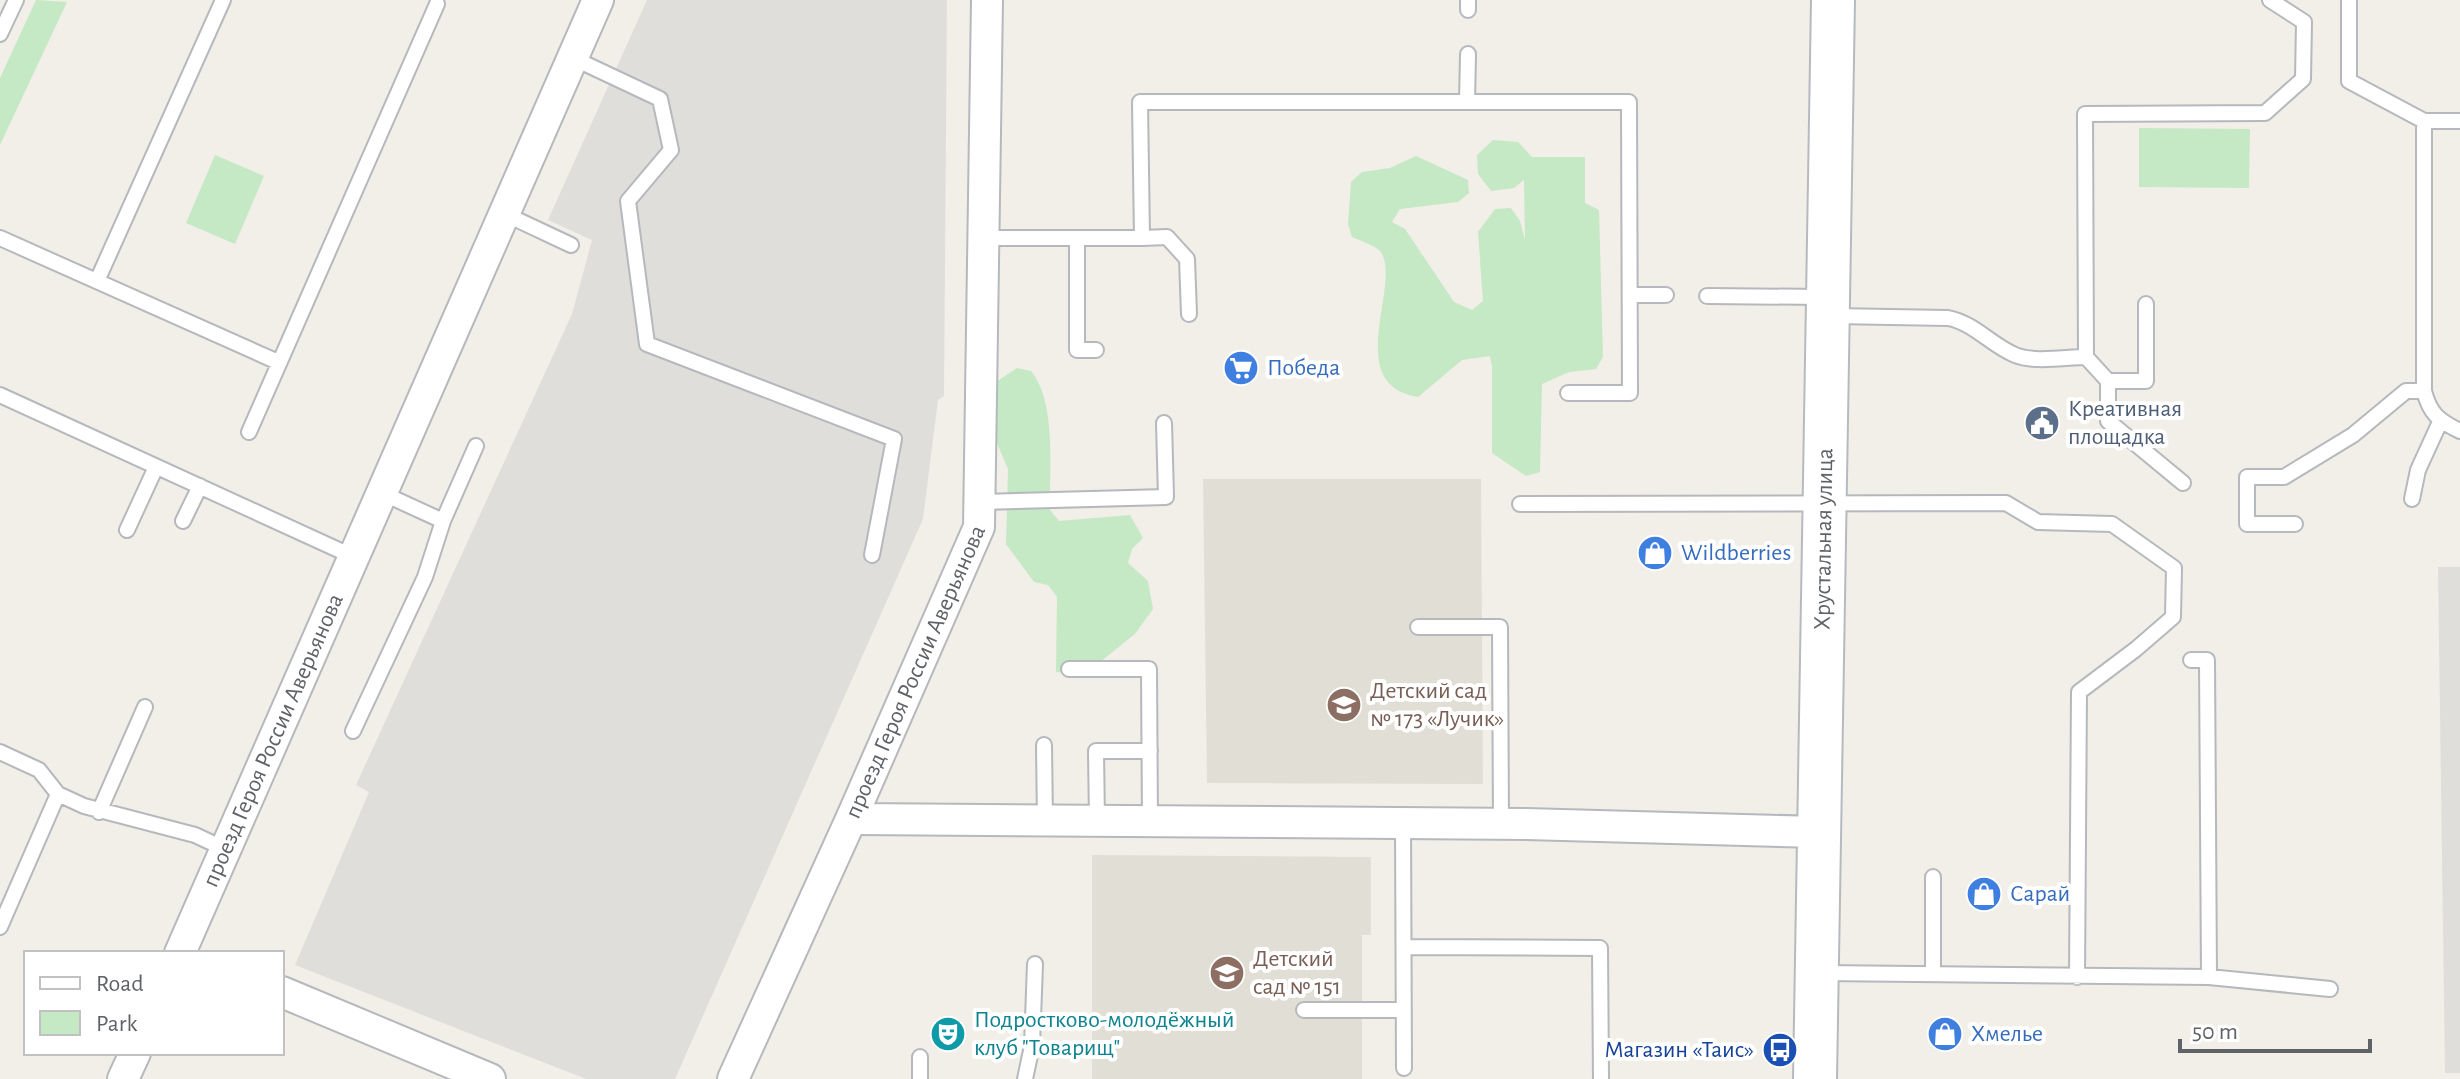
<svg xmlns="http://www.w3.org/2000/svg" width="2460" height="1079" font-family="'Alegreya Sans',sans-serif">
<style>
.industrial{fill:#e0deda}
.education{fill:#e1ded6}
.green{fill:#c5e8c5}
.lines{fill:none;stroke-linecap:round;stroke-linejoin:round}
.lane-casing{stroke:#b5b8bc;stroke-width:18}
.street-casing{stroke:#b5b8bc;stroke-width:34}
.secondary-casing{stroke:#b6babf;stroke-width:46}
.lane{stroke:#fff;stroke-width:14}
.street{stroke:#fff;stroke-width:30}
.secondary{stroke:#fff;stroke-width:42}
.labels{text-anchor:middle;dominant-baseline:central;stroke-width:8;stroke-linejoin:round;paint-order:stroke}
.shop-label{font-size:24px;fill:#366cbe;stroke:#fff;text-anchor:start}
.service-label{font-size:24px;fill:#4e5e75;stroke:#fff;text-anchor:start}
.street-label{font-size:24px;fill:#5f6368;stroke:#fff}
.education-label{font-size:24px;fill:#785e54;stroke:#fff;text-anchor:start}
.culture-label{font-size:24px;fill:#0d838f;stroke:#fff;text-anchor:start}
.transit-label{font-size:24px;fill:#164399;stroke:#fff;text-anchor:end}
</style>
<rect width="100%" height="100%" fill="#f1efe8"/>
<path class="industrial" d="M647,0H947L944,396L938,400L923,519L675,1079H586L295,965L369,792L356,785L572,314L592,240L548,220Z
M2438,567H2460V1073H2445Z"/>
<path class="education" d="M1203,479H1481L1483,784L1207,783Z
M1092,855L1371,857V935H1362V1079H1092Z"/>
<path class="green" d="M36,0L67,2L0,145V78Z
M2139,128L2250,129L2249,188L2139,187Z
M1493,140L1518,142L1532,157H1585V203L1599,210L1603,357L1596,369L1569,372L1542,384L1540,472L1526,476L1492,453V367L1490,356L1462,360L1418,397C1340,385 1404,281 1380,251C1374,245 1360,241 1352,237L1348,224L1351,182L1362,172L1390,168L1416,156L1468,180L1469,193L1458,202L1400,209L1392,222L1405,229L1454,302L1472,310L1483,301L1478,232L1495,209L1511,208L1520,221L1525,240L1524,180L1514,188L1491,191L1478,174L1477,155Z
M215,155L264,176L235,244L186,223Z
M1017,368L1031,371C1057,403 1049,469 1050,510L1059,521L1130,515L1143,538L1132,549L1128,563L1148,581L1153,609L1135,634L1085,674L1056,672L1057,597L1048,585L1034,582L1006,544L1008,469L985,415L993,384Z"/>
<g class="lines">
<defs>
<path id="lane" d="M1468,0V10
M0,34L16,0
M573,58L660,99L671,150L628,201L647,344L894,439L872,555
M1467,102L1468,54
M2424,121H2460
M505,214L571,245
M0,238L278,362
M984,238H1142L1140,102H1629L1630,393H1568
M1142,238L1167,237L1187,259L1189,314
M1077,239V350H1096
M97,281L223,0
M1630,295H1666
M1707,296L1823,297
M1833,316L1948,318C1974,323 1991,345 2015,355C2035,363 2065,357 2086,357
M2108,381H2146V304
M2424,391C2430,414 2439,421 2460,431
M0,395L354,557
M249,432L437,4
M2183,483L2108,421V381L2086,357L2085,114L2265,113L2303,79L2304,22L2270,0
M382,493L443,521
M2412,499L2418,470L2440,422
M980,502L1166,497L1164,423
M1520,504L2006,503L2038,522L2112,524L2174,568L2173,617L2136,649L2079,692L2077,977
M183,521L200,486
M2295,524H2247V477H2284L2353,435L2406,391H2424V121L2349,81V0
M127,530L156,467
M1418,627H1500L1501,824
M1069,669H1149L1150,822
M353,731L425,577L443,521L476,446
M1044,745L1045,821
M0,752L39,770L58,794L84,806L195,835L225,849
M99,812L145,707
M1097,821L1096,751H1150
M1403,823L1404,1068
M1933,877V974
M0,927L58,794
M1404,947L1600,948L1601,1079
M1821,973L2209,977L2207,660H2191
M2209,977L2330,989
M1304,1010H1404
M920,1079V1057
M1025,1079L1032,1046L1035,964"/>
<g id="street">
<path d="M852,817L856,819L1526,824L1819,832"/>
<path id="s1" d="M180,953L598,0"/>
<path d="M282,992L490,1079"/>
<path d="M123,1079L135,1053"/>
<path id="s2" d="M733,1079L852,817L979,527L987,0"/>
</g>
<g id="secondary">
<path id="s3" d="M1815,1079L1833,0"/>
</g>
</defs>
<use href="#lane" class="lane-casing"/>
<use href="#street" class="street-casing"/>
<use href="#secondary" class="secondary-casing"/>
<use href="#lane" class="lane"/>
<use href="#street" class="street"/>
<use href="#secondary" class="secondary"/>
</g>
<defs>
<symbol id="supermarket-disc" viewBox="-11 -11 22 22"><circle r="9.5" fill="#3f7fe0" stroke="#fff"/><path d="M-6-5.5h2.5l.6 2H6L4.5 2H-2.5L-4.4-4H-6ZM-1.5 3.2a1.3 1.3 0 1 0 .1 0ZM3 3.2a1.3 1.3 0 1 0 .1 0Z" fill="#fff"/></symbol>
<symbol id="civic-disc" viewBox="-11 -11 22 22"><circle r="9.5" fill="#5c6f8a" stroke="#fff"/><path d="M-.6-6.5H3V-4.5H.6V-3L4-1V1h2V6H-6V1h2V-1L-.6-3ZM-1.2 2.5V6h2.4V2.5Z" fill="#fff"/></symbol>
<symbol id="shop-disc" viewBox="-11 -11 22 22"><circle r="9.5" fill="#3f7fe0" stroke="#fff"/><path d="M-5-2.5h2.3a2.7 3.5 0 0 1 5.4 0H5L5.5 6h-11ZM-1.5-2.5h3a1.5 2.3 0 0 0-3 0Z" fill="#fff"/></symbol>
<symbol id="school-disc" viewBox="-11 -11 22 22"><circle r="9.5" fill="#8d6e63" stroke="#fff"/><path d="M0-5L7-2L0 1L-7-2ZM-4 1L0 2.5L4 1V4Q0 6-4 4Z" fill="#fff"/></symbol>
<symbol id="theatre-disc" viewBox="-11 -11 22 22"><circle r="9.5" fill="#0f9aa8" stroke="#fff"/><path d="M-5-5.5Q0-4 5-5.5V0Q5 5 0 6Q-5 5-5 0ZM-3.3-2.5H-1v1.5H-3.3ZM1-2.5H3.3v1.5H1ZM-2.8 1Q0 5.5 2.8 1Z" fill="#fff"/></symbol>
<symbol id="bus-disc" viewBox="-11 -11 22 22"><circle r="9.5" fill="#1a4fb4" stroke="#fff"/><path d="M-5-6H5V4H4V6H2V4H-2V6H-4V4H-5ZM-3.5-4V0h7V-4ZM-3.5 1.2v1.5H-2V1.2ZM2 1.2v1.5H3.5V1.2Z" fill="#fff"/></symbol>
</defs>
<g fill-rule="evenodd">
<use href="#supermarket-disc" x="1221" y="348" width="40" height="40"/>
<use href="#civic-disc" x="2022" y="403" width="40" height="40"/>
<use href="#shop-disc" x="1635" y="533" width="40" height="40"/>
<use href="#school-disc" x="1324" y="685" width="40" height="40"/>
<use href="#shop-disc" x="1964" y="874" width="40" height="40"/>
<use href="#school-disc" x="1207" y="953" width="40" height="40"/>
<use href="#theatre-disc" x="928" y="1014" width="40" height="40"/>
<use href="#shop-disc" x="1925" y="1014" width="40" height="40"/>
<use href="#bus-disc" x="1760" y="1030" width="40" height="40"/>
</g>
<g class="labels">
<g class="shop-label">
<text x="1267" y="368">Победа</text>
<text x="1681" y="553">Wildberries</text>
<text x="2010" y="894">Сарай</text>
<text x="1971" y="1034">Хмелье</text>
</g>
<g class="service-label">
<text x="2068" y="409">Креативная<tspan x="2068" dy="28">площадка</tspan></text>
</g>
<g class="street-label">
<text stroke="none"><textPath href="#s3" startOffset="540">Хрустальная улица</textPath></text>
<text stroke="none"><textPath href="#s2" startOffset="446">проезд Героя России Аверьянова</textPath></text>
<text stroke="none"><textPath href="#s1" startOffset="232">проезд Героя России Аверьянова</textPath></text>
</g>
<g class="education-label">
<text x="1370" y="691">Детский сад<tspan x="1370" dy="28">№ 173 «Лучик»</tspan></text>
<text x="1253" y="959">Детский<tspan x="1253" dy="28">сад № 151</tspan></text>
</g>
<g class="culture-label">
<text x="974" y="1020">Подростково-молодёжный<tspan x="974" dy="28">клуб "Товарищ"</tspan></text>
</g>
<g class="transit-label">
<text x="1754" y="1050">Магазин «Таис»</text>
</g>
</g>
<rect x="24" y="951" width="260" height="104" fill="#ffffff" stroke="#bfc1c3" stroke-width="2"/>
<rect x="40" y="977" width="40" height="12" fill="#ffffff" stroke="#bfc1c3" stroke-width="2"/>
<text x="96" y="991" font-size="24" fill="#5f6368">Road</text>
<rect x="40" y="1011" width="40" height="24" fill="#c5e8c5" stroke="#bfc1c3" stroke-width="2"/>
<text x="96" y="1031" font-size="24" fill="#5f6368">Park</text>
<path d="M2180 1039v12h190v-12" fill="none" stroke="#5f6368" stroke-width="4"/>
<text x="2192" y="1039" font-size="24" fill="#5f6368" stroke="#ffffff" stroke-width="6" paint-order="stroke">50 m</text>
</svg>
